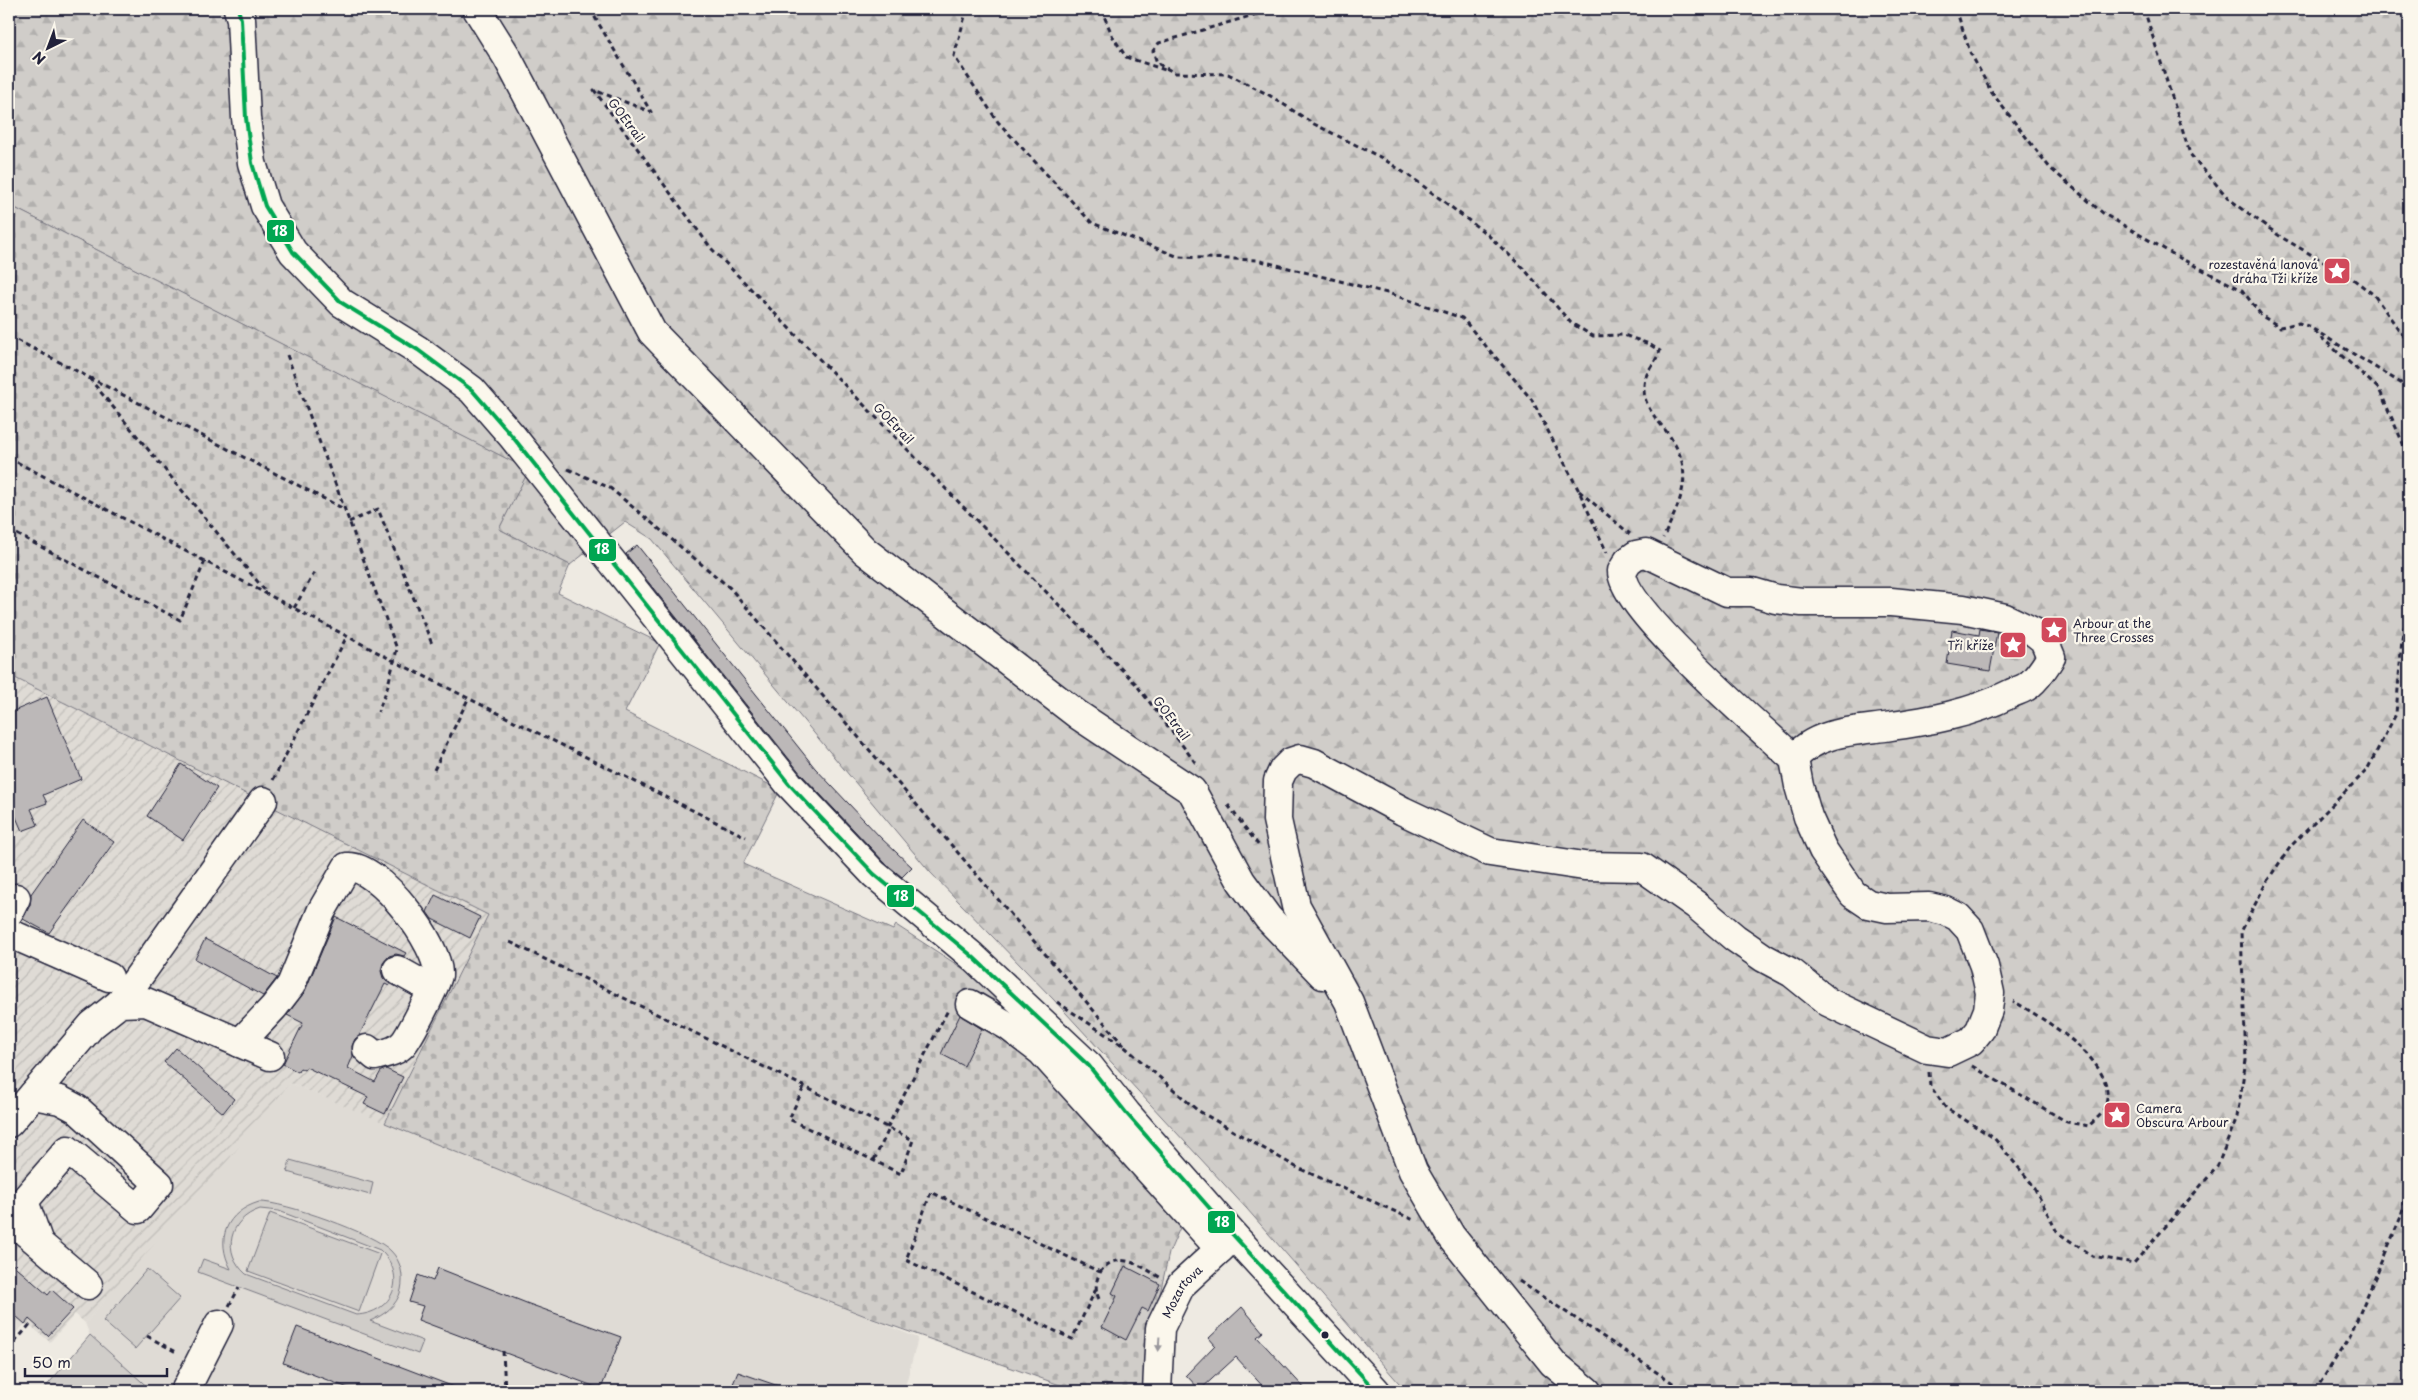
<svg xmlns="http://www.w3.org/2000/svg" width="2418" height="1400" font-family="'Playpen Sans',sans-serif">
<style>
.built{fill:#dfdbd5}
.industrial{fill:url(#industrial-furrows)}
.forest{fill:url(#forest-firs);stroke:#797882}
.cemetery{fill:url(#cemetery-stones);stroke:#797882}
.park{fill:#d0cdc9;stroke:#797882;fill-rule:evenodd}
.building{fill:#bcb8b8;stroke:#22223b}
.lines{fill:none;stroke-linecap:round;stroke-linejoin:round}
.minor-casing{stroke:#22223b;stroke-width:31}
.path{stroke:#22223b;stroke-width:3;stroke-dasharray:5 4;stroke-linecap:butt}
.minor{stroke:#fbf7ec;stroke-width:28}
.bus-1-casing{stroke:#fbf7ec;stroke-width:8}
.bus-1{stroke:#00a651;stroke-width:4}
.oneway{fill:#99979c}
.bus-dot{fill:#22223b;stroke:#fbf7ec;stroke-width:2}
.labels{text-anchor:middle;dominant-baseline:central;stroke-width:4.5;stroke-linejoin:round;paint-order:stroke}
.street-label{font-size:12px;fill:#22223b;stroke:#fbf7ec}
.poi-label{font-size:12px;fill:#22223b;stroke:#fbf7ec;text-anchor:end}
.line-badge{stroke:#fbf7ec;stroke-width:2}
.badge-label{font-size:14px;text-anchor:middle;font-weight:bold;fill:#fff}
</style>
<defs>
<pattern id="industrial-furrows" width="10" height="10" patternUnits="userSpaceOnUse" patternTransform="scale(1.25)"><rect width="10" height="10" fill="#dfdbd5"/><path d="M-1 1l2-2M0 10L10 0M9 11l2-2" fill="none" stroke="#bfbcb8"/></pattern>
<pattern id="forest-firs" width="22" height="20" patternUnits="userSpaceOnUse" patternTransform="scale(1.25)"><rect width="22" height="20" fill="#d0cdc9"/><path d="M5 1l3.5 6h-7zM16 11l3.5 6h-7z" fill="#b2b0ae"/></pattern>
<pattern id="cemetery-stones" width="16" height="16" patternUnits="userSpaceOnUse" patternTransform="scale(1.25)"><rect width="16" height="16" fill="#d0cdc9"/><path d="M2 7V4a2 2 0 0 1 4 0v3zM10 15v-3a2 2 0 0 1 4 0v3z" fill="#b2b0ae"/></pattern>
</defs>
<rect width="100%" height="100%" fill="#eeeae2"/>
<filter id="ink" filterUnits="userSpaceOnUse"><feTurbulence type="fractalNoise" baseFrequency=".02" numOctaves="2"/><feDisplacementMap in="SourceGraphic" scale="10" xChannelSelector="R" yChannelSelector="G"/><feConvolveMatrix kernelMatrix="1 2 1 2 8 2 1 2 1" color-interpolation-filters="sRGB"/></filter>
<g filter="url(#ink)">
<path class="built" d="M290,1083L918,1338L904,1391H48L44,1389L90,1336L85,1323Z"/>
<path class="industrial" d="M9,675L489,915L385,1123L290,1083L230,1158L85,1323L75,1314L50,1342L32,1327L25,1324L9,1339Z"/>
<path class="forest" d="M9,9H2409V1391H1406L1247,1209L1053,999L930,872L652,539L625,522L570,565L499,529L528,470L9,205Z"/>
<path class="cemetery" d="M9,205L529,470L499,529L570,565L558,593L660,643L625,712L780,790L743,864L893,930L896,925L999,992L1182,1223L1169,1253L1151,1334L1150,1391H1077L873,1319L649,1231L385,1123L488,915L9,675Z"/>
<path class="park" d="M290,1160L373,1183L370,1195L287,1172Z
M259,1202C282,1201 376,1234 391,1251C401,1261 404,1276 401,1290C397,1306 384,1315 370,1321L423,1341L418,1354L198,1272L203,1259L231,1269C215,1239 226,1212 259,1202ZM260,1209L279,1211L380,1250C408,1276 394,1313 356,1315L246,1274C221,1252 229,1219 260,1209Z
M270,1213L380,1254L359,1312L248,1271Z
M147,1269L180,1298L135,1349L103,1321Z
M90,1335L152,1391H48L44,1389Z"/>
<path class="building" d="M637,545L815,768L881,838L912,867L902,877L885,863L801,774L626,554Z
M1980,629L1997,632L1990,671L1947,664L1952,630L1979,635Z
M47,697L81,779L43,795L47,803L31,809L38,825L22,831L9,801V713Z
M181,764L217,788L183,840L147,816Z
M83,820L114,842L49,933L23,919L30,905L31,894Z
M435,895L480,917L470,938L432,919L427,912Z
M336,917L406,953L404,956L396,954L389,956L383,963L381,971L383,978L390,984L389,986L385,984L359,1036L355,1039L352,1046L353,1056L348,1068L375,1082L381,1071L386,1069L403,1077L385,1114L364,1104L368,1097L306,1067L304,1070L300,1068L298,1072L283,1064L303,1023L287,1015L305,991Z
M205,939L277,978L263,996L195,959Z
M960,1015L982,1029L964,1066L941,1054Z
M176,1048L234,1099L223,1113L164,1062Z
M9,1261L48,1295L52,1290L73,1309L48,1336L29,1319L25,1324L9,1310Z
M1125,1266L1160,1284L1148,1311L1142,1308L1126,1340L1102,1327L1117,1296L1112,1293Z
M438,1268L529,1304L621,1337L601,1389L418,1320L423,1306L409,1302L418,1275L433,1281Z
M1242,1307L1263,1332L1257,1337L1307,1391H1267L1236,1357L1200,1390L1186,1375L1215,1345L1209,1338Z
M297,1327L462,1390V1391H356L283,1363Z
M738,1372L790,1390V1391H730Z"/>
<g class="lines">
<defs>
<g id="minor">
<path d="M238,9L241,19L246,118L252,163L265,206L293,252L342,303L418,350L472,390L512,436L789,784L874,874L972,956L1089,1066L1127,1114L1234,1236L1376,1391"/>
<path d="M477,9L507,57L652,332L865,551L1078,715L1192,791L1241,881L1268,918L1323,975"/>
<path d="M9,912L16,898"/>
<path d="M9,933L109,977"/>
<path d="M397,970L431,989"/>
<path d="M120,1003L263,801"/>
<path d="M970,1004L1008,1026L1042,1052L1220,1249"/>
<path d="M240,1043L274,1007L291,985L321,912L347,867C379,864 440,946 438,975C437,983 409,1038 403,1044C396,1052 385,1053 375,1056L367,1049"/>
<path d="M33,1095L60,1100L77,1109L159,1184L138,1209L68,1150L24,1201L39,1243"/>
<path d="M9,1123L92,1025L120,1003L146,1002L270,1056"/>
<path d="M9,1218L88,1285"/>
<path d="M185,1391L219,1324"/>
<path id="s1" d="M1157,1391L1160,1328L1181,1285L1233,1237"/>
<path d="M1587,1391L1553,1363L1451,1236L1413,1171L1349,1002L1296,906L1277,820L1278,781L1283,770L1291,762L1300,759L1314,763L1403,811L1490,852L1584,866L1642,867L1696,905L1735,938L1764,958L1792,973L1828,1002L1927,1049L1948,1052L1971,1041L1980,1030L1988,1010L1990,993L1984,966L1970,930L1958,917L1946,911L1929,907L1887,908L1868,904L1853,894L1823,850L1808,817L1799,786L1794,759C1814,732 1854,731 1885,727C1928,721 1971,714 2010,694C2016,691 2025,689 2030,684C2039,677 2045,666 2051,657L2044,640L2034,632L2005,618L1963,609L1891,602H1802L1776,599L1752,592H1727L1646,553L1636,555L1628,561L1622,571C1621,608 1763,730 1794,759"/>
</g>
</defs>
<use href="#minor" class="minor-casing"/>
<path class="path" d="M590,9L651,112L594,90L711,248L1135,683L1198,766
M967,9L954,56L998,122L1092,223L1179,257L1257,260L1391,294L1462,318L1532,400L1579,491L1607,553
M1101,9L1113,37L1126,57L1168,71
M1274,9L1159,43L1153,51L1157,63L1175,73L1228,74L1269,95L1314,124L1382,158L1418,182L1488,235L1525,270L1571,323L1593,336L1624,335L1649,344L1660,351C1656,362 1644,373 1644,386C1643,402 1652,414 1662,426C1697,468 1684,495 1663,538
M1956,9L1970,52L1992,93L2050,168L2104,214L2178,257L2242,290L2262,316L2280,327L2299,323L2308,326L2409,388
M2144,9L2190,154L2229,199L2281,237L2353,279L2374,295L2409,344
M2314,331L2379,389L2409,457
M9,336L344,509
M287,355L397,649L387,689L378,712
M89,378L267,593
M9,458L394,661L746,837
M568,469L610,488L730,588L1126,1048
M1579,491L1630,534
M349,522L378,509L432,644
M9,530L180,620L205,561
M294,608L316,570
M434,770L468,699
M273,780L347,636
M1228,805L1259,846
M510,942L913,1140L901,1174L789,1119L804,1087
M1057,1002L1126,1048L1197,1110L1296,1167L1414,1220
M1972,1066L2067,1122L2089,1126C2093,1121 2102,1115 2104,1109C2124,1065 2044,1019 2013,1001
M1929,1072L1930,1086L1946,1108L1994,1138L2033,1185L2057,1232L2092,1256L2134,1263L2217,1167L2237,1117L2246,1060L2241,932L2267,881L2291,846L2367,770L2396,714L2402,639L2409,601
M887,1128L948,1010
M874,1160L889,1129
M1519,1281L1685,1391
M1096,1289L1072,1339L906,1260L931,1192L1100,1272
M1099,1299C1090,1280 1104,1257 1126,1261C1138,1263 1151,1272 1161,1278
M229,1306L239,1288
M147,1336L178,1353
M9,1349L32,1322
M503,1351L505,1391
M2315,1391L2350,1336L2400,1219L2409,1187"/>
<use href="#minor" class="minor"/>
<defs>
<path id="bus-1" d="M238,9L241,19L246,118L252,163L265,206L293,252L342,303L418,350L472,390L512,436L789,784L874,874L972,956L1089,1066L1127,1114L1234,1236L1376,1391"/>
</defs>
<use href="#bus-1" class="bus-1-casing"/>
<use href="#bus-1" class="bus-1"/>
</g>
<defs><path id="oneway-solid" d="M-6-.8H1V-3.2L6.5 0L1 3.2V.8H-6Z" transform="scale(1.25)"/></defs>
<use class="oneway" href="#oneway-solid" transform="translate(1159 1344) rotate(93)"/>
</g>
<defs>
<symbol id="sight-square" viewBox="-11 -11 22 22"><rect x="-9" y="-9" width="18" height="18" rx="4" fill="#d1495b" stroke="#fbf7ec"/><path d="M0-6L1.8-2.2L6-1.7L2.9 1.2L3.7 5.4L0 3.3L-3.7 5.4L-2.9 1.2L-6-1.7L-1.8-2.2Z" fill="#fff"/></symbol>
</defs>
<g fill-rule="evenodd">
<use href="#sight-square" x="2321" y="255" width="32" height="32"/>
<use href="#sight-square" x="2038" y="614" width="32" height="32"/>
<use href="#sight-square" x="1997" y="629" width="32" height="32"/>
<use href="#sight-square" x="2101" y="1099" width="32" height="32"/>
</g>
<circle class="bus-dot" cx="1325" cy="1335" r="4.5"/>
<g class="labels">
<g class="street-label">
<text transform="translate(627 120) rotate(53)">GOEtrail</text>
<text transform="translate(894 423) rotate(46)">GOEtrail</text>
<text transform="translate(1172 718) rotate(53)">GOEtrail</text>
<text stroke="none"><textPath href="#s1" startOffset="106">Mozartova</textPath></text>
</g>
<g class="poi-label">
<text x="2318" y="264">rozestavěná lanová<tspan x="2318" dy="14">dráha Tži kříže</tspan></text>
<text x="2073" y="623" text-anchor="start">Arbour at the<tspan x="2073" dy="14">Three Crosses</tspan></text>
<text x="1994" y="645">Tři kříže</text>
<text x="2136" y="1108" text-anchor="start">Camera<tspan x="2136" dy="14">Obscura Arbour</tspan></text>
</g>
</g>
<g class="line-badge">
<rect x="266" y="219" width="29" height="24" rx="5" fill="#00a651"/>
<rect x="588" y="538" width="29" height="24" rx="5" fill="#00a651"/>
<rect x="886" y="884" width="29" height="24" rx="5" fill="#00a651"/>
<rect x="1207" y="1210" width="29" height="24" rx="5" fill="#00a651"/>
</g>
<g class="badge-label">
<text x="280" y="236">18</text>
<text x="602" y="554">18</text>
<text x="901" y="901">18</text>
<text x="1222" y="1227">18</text>
</g>
<rect width="2418" height="1400" fill="none" stroke="#fbf7ec" stroke-width="30"/>
<rect x="15" y="15" width="2388" height="1370" fill="none" stroke="#22223b" stroke-width="2" filter="url(#ink)"/>
<g transform="translate(48 48) rotate(222)" stroke="#fbf7ec" stroke-width="4" paint-order="stroke">
<path d="M0-4L9 19L0 12L-9 19Z" fill="#22223b"/>
<text y="-8" font-size="14" font-weight="bold" text-anchor="middle" fill="#22223b">N</text>
</g>
<path d="M25 1368v8h142v-8" fill="none" stroke="#22223b" stroke-width="2.5"/>
<text x="32" y="1368" font-size="15" fill="#22223b" stroke="#fbf7ec" stroke-width="4" paint-order="stroke">50 m</text>
</svg>
